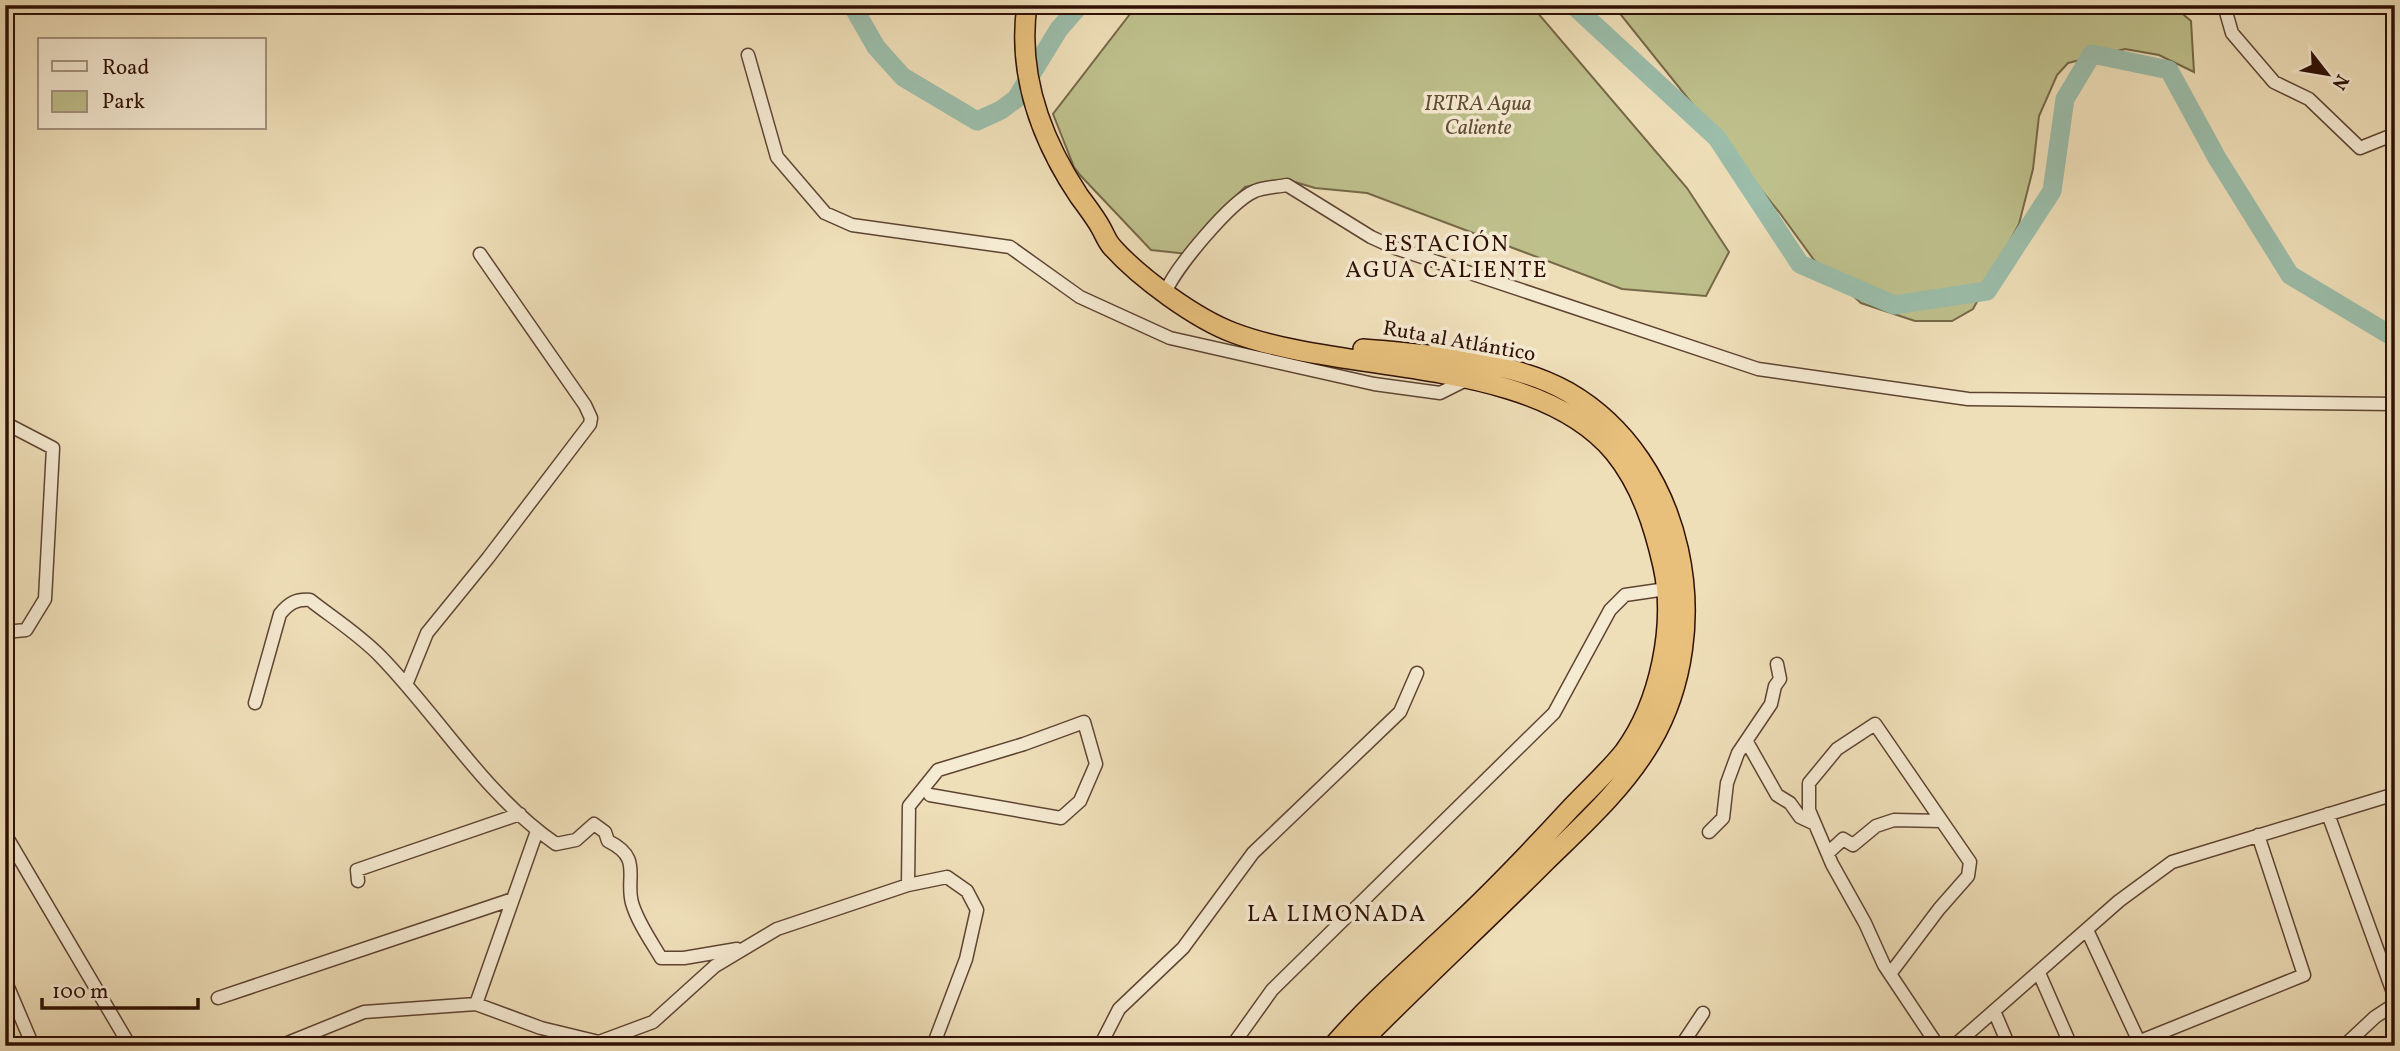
<svg xmlns="http://www.w3.org/2000/svg" width="2400" height="1051" font-family="Vollkorn,serif">
<style>
.green{fill:#bec08c;stroke:#766848;stroke-width:2}
.lines{fill:none;stroke-linecap:round;stroke-linejoin:round}
.river{stroke:#9bbdaa;stroke-width:19}
.minor-casing{stroke:#5f4432;stroke-width:15}
.highway-casing{stroke:#2f1005;stroke-width:22}
.minor{stroke:#f5ead2;stroke-width:12}
.highway{stroke:#e8c07c;stroke-width:19}
.labels{text-anchor:middle;dominant-baseline:central;stroke-width:7;stroke-linejoin:round;paint-order:stroke}
.park-label{font-size:21px;font-style:italic;fill:#614e34;stroke:#f5ead2}
.street-label{font-size:21px;fill:#2f1005;stroke:#f5ead2}
.neighbourhood-label{font-size:23px;letter-spacing:2px;fill:#2f1005;stroke:#f5ead2}
</style>
<rect width="100%" height="100%" fill="#efdfb9"/>
<filter id="stains"><feTurbulence type="fractalNoise" baseFrequency=".00286" numOctaves="4"/><feColorMatrix values="0 0 0 0 .2 0 0 0 0 .09 0 0 0 0 .02 0 0 0 .5 -.17"/></filter>
<radialGradient id="worn" r=".72"><stop offset=".6" stop-color="#630" stop-opacity="0"/><stop offset="1" stop-color="#630" stop-opacity=".3"/></radialGradient>
<path class="green" d="M1137,5H1531L1687,188L1729,252L1706,296L1622,289L1367,193L1315,188L1285,179L1245,187L1201,232L1188,254L1151,250L1081,176L1074,167L1053,114Z
M1613,5H2172L2191,21L2194,72L2159,55L2125,49L2068,63L2057,75L2039,116L2033,169L2019,224L1973,309L1952,321H1915L1861,303L1814,260L1779,212Z"/>
<g class="lines">
<path class="river" d="M852,5L876,47L903,77L977,121L1001,110L1016,99L1059,29L1080,5
M1573,5L1717,138L1800,264L1894,305L1987,291L2052,191L2065,99L2092,54L2169,70L2217,158L2290,275L2395,338"/>
<defs>
<path id="minor" d="M2224,5L2232,33L2274,82L2309,99L2360,148L2395,134
M748,55L777,157L825,213L852,225L1010,247L1080,297L1170,338L1374,384L1440,393L1466,380
M1165,293C1175,268 1231,201 1255,191C1264,187 1277,187 1287,185L1371,237L1395,248L1758,369L1968,399L2395,404
M5,423L53,448L45,599L26,630L5,632
M406,685L427,633L488,558L590,424L591,418L585,405L480,254
M255,703L280,614C289,603 296,599 310,600C333,618 360,635 381,657C440,718 485,795 556,844L576,840L594,824L605,832L608,841C643,858 625,877 632,903C638,923 651,941 661,958H684L737,949
M1747,742L1777,795L1790,803L1800,817L1815,824
M2328,814L2395,998
M1709,832L1723,818L1727,783L1738,753L1771,704L1775,686L1780,679L1777,664
M5,834L130,1046
M1828,853L1843,839L1853,845L1876,826L1894,820L1941,821
M358,881L357,870L520,814
M908,885L909,806L938,770L1024,744L1084,722L1096,764L1080,801L1061,818L930,795
M2087,930L2141,1046
M2039,973L2071,1046
M1890,974L1939,909L1968,876L1970,862L1875,724L1837,749L1809,783V810L1832,864L1865,923L1884,965L1938,1046
M5,980L33,1046
M218,998L513,899
M476,1004L537,831
M1994,1011L2009,1046
M280,1046L364,1012L476,1004L541,1028L599,1042L653,1022L715,966L777,929L908,885L947,877L967,891L977,910L966,959L933,1046
M1100,1046L1119,1009L1183,948L1253,853L1400,712L1417,673
M1232,1046L1272,990L1554,713L1610,610L1625,595L1666,589
M1681,1046L1703,1013
M1954,1046L2119,901L2172,862L2395,794
M2128,1046L2304,975L2258,835
M2344,1046L2375,1017L2395,1004"/>
<path id="highway" d="M1027,5C1017,75 1041,139 1079,196C1087,207 1095,217 1101,228C1105,235 1107,242 1113,248C1140,278 1196,319 1234,333C1345,375 1534,356 1614,452C1641,485 1654,526 1663,566C1676,625 1660,703 1624,752C1608,772 1588,790 1570,809C1535,847 1499,885 1461,921C1418,962 1372,1001 1333,1046
M1357,1046C1419,983 1484,923 1546,861C1584,824 1624,788 1651,742C1717,629 1686,460 1568,392C1512,360 1426,354 1363,349"/>
</defs>
<use href="#minor" class="minor-casing"/>
<use href="#highway" class="highway-casing"/>
<use href="#minor" class="minor"/>
<use href="#highway" class="highway"/>
</g>
<g class="labels">
<g class="park-label">
<text x="1478" y="104">IRTRA Agua<tspan x="1478" dy="24">Caliente</tspan></text>
</g>
<g class="street-label">
<text transform="translate(1459 342) rotate(10)">Ruta al Atlántico</text>
</g>
<g class="neighbourhood-label">
<text x="1447" y="245">ESTACIÓN<tspan x="1447" dy="26">AGUA CALIENTE</tspan></text>
<text x="1337" y="915">LA LIMONADA</text>
</g>
</g>
<rect width="2400" height="1051" fill="none" stroke="#efdfb9" stroke-width="28"/>
<rect x="7" y="7" width="2386" height="1037" fill="none" stroke="#2f1005" stroke-width="3.5"/>
<rect x="14" y="14" width="2372" height="1023" fill="none" stroke="#2f1005" stroke-width="2"/>
<rect x="38" y="38" width="228" height="91" fill="#f5ead2" stroke="#a69380" stroke-width="2"/>
<rect x="52" y="61" width="35" height="10" fill="#f5ead2" stroke="#a69380" stroke-width="2"/>
<text x="102" y="74" font-size="21" fill="#2f1005">Road</text>
<rect x="52" y="91" width="35" height="21" fill="#bec08c" stroke="#a69380" stroke-width="2"/>
<text x="102" y="108" font-size="21" fill="#2f1005">Park</text>
<g transform="translate(2327 74) rotate(121)" stroke="#f5ead2" stroke-width="5" paint-order="stroke">
<path d="M0-5L12 26L0 18L-12 26Z" fill="#2f1005"/>
<text y="-10" font-size="19" font-weight="bold" text-anchor="middle" fill="#2f1005">N</text>
</g>
<path d="M42 998v10h156v-10" fill="none" stroke="#2f1005" stroke-width="3.5"/>
<text x="52" y="998" font-size="21" fill="#2f1005" stroke="#f5ead2" stroke-width="5" paint-order="stroke">100 m</text>
<rect width="100%" height="100%" filter="url(#stains)"/>
<rect width="100%" height="100%" fill="url(#worn)"/>
</svg>
